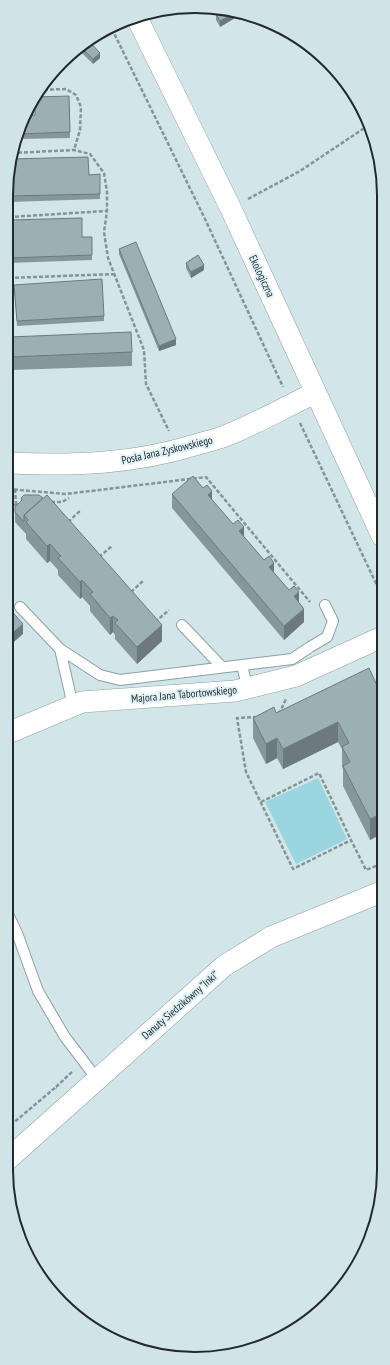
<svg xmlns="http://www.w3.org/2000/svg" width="390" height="1365" font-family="'PT Sans Narrow',sans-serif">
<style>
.green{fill:#99d6df}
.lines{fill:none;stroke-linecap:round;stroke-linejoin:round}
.stream{stroke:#3d8e9b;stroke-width:6}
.service-casing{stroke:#8da0a3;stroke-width:12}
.minor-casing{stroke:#8da0a3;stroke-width:22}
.path{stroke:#859496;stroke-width:2.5;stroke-dasharray:4 2;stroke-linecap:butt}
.service{stroke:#fff;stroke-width:10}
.minor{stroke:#fff;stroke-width:21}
.wall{fill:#869699}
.shaded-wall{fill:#6d7a7d}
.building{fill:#9cafb2;stroke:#6d7a7d}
.labels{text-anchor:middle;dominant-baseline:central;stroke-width:4;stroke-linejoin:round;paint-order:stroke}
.street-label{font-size:11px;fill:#232a2c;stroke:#dff3f7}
.rim{fill:none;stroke:#232a2c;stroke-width:2}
</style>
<rect width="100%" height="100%" fill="#d2e6e9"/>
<path class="green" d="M318,778L347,839L296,864L265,802Z"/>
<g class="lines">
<path class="stream" d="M373,145L374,143"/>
<defs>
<path id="service" d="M20,607L60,649L100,675L120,680L292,659L310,647L327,637L333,621L325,605
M182,625L222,667
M60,649L73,706
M242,665L247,687
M7,912L17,933L38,991L65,1037L97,1079"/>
<path id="minor" d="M137,18L231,209L382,536
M9,463C73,466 133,464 195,445C205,442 215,440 225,436C256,424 285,407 315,393
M8,733L82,702L235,691L296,676L382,637
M6,1161L224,966L271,937L381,892"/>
</defs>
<use href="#service" class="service-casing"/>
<use href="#minor" class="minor-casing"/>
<path class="path" d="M112,29L205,219L283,387
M38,90L66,89L76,95L81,107L80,130L74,150
M12,153L74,150L90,154L104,173L107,192V211L104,232L108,258L144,350L146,384L169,431
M248,199L300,171L369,125
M9,217L107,211
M9,278L115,274
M9,412L12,431L11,443
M300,423L382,596
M8,489L66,494L206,477L310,602
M15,489L16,504
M51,502H62L69,498
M8,506L20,504
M68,522L80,511
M99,557L112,546
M131,592L143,581
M155,622L169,610
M279,714L286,699
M257,717L237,718L246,772L293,869L351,840L366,870L381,864
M261,802L319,773L351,840
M56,1087L73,1071
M6,1129L56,1087L57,1088"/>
<use href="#service" class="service"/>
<use href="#minor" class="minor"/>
</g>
<path class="wall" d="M216,14L235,18L220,27L216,20Z
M88,40L100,58L93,64L78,49Z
M69,96L70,138L17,139L27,115H35Z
M10,159L89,175L100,174V199L9,202Z
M9,220L82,237H92V260L9,263Z
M119,249L176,345L159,351L119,254Z
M186,263L204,270L191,278L186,268Z
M14,285L104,316V321L17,326Z
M9,337L132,352V366L10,370Z
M172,494L212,500L299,602L304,622L284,640L172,508Z
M21,498L162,641L137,664L115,639V635L113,632L110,635L90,611V606L82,597L80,599L58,575V570L50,561L47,563L26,539V534L15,522V507L21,501Z
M381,694V834L370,840L343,786V769L342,767V749L338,742L283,769L277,758L266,764L253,738V718Z"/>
<path class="shaded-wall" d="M235,13V18L220,27V21Z
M100,53V58L93,64V59Z
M204,265V270L191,278V272Z
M176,339V345L159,351V346Z
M212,491V505L208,495Z
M244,527V541L239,531Z
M50,544V561L47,563V546Z
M274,563V576L269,567Z
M82,580V597L80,599V582Z
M299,592V606L294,596Z
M304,609V622L284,640V626Z
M113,616V632L110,635V618Z
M23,624V634L8,647V637Z
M162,625V641L137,664V647Z
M338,722V742L283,769V749Z
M277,738V758L266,764V744Z
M381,814V834L370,840V819Z"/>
<path class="building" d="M224,10H233L235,13L220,21L216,14Z
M88,40L100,53L93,59L81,47Z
M69,96L70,132L20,134L27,115H35V97Z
M88,157L89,175L100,174V194L9,196L10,159Z
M82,218V237H92V255L9,258V220Z
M136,242L176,339L159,346L119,249Z
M198,255L204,265L191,272L186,263Z
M102,279L104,316L17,321L14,285Z
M131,332L132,352L10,357L9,337Z
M193,476L203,488L207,485L212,491L208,495L233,524L238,520L244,527L239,531L264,560L269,556L274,563L269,567L289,590L294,586L299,592L294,596L304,609L284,626L172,494Z
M24,495H39L43,498L24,515V522L15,512V507L22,500L21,498Z
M47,495L162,625L137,647L115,623L118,620L113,616L110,618L90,594L93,592L82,580L80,582L58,558L61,556L50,544L47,546L26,522L28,520L24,515Z
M8,607L23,624L8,637Z
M369,668L381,694V814L370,819L343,766L350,762L342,747L349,743L338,722L283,749L277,738L266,744L253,718L274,707L276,713Z"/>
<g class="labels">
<g class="street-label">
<text transform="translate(262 276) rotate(65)">Ekologiczna</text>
<text transform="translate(167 450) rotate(-13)">Posła Jana Zyskowskiego</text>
<text transform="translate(184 694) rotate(-5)">Majora Jana Tabortowskiego</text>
<text transform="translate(180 1005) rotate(-41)">Danuty Siedzikówny ”Inki”</text>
</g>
</g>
<path d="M0 0H390V1365H0ZM195 13H195A182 182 0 0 1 377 195V1170A182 182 0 0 1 195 1352H195A182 182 0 0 1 13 1170V195A182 182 0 0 1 195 13Z" fill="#d0e3e7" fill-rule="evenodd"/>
<path class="rim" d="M195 13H195A182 182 0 0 1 377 195V1170A182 182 0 0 1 195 1352H195A182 182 0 0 1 13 1170V195A182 182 0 0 1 195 13Z"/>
</svg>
